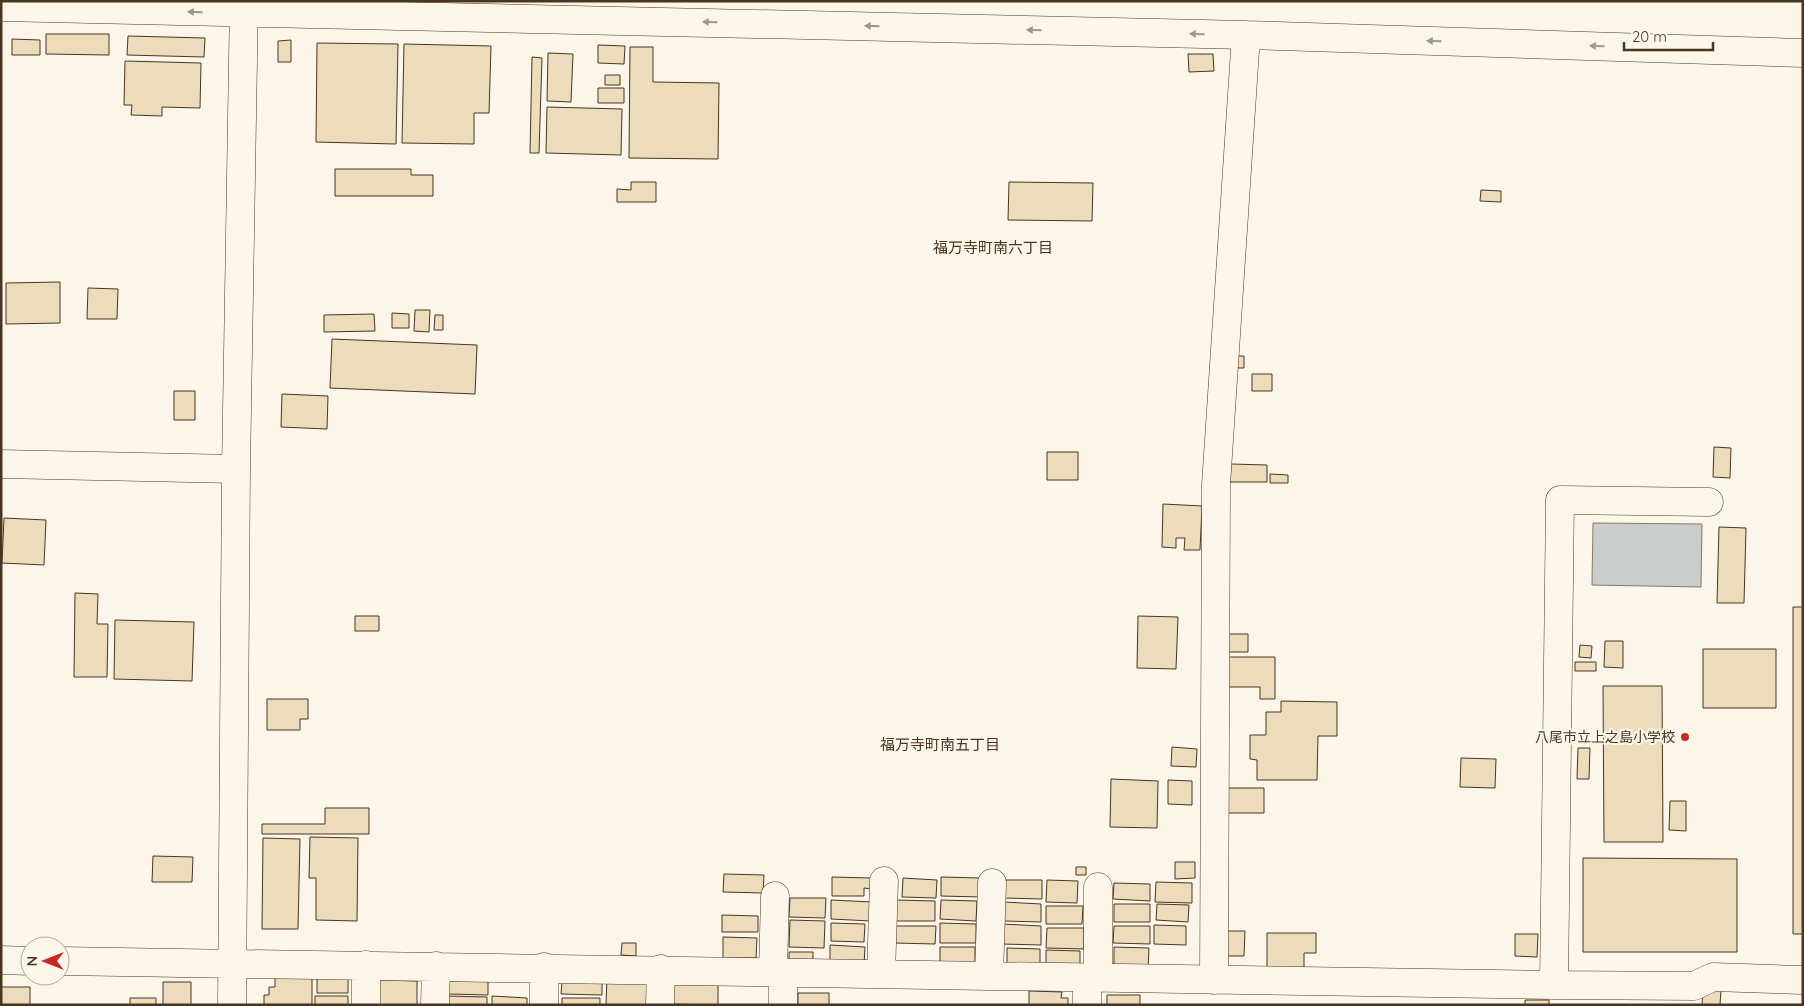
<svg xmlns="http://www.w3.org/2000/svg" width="1804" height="1006" font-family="Quicksand,'Noto Sans JP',sans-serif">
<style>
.water{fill:#c9cecd;stroke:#887966}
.building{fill:#ecdcbc;stroke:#4a3520}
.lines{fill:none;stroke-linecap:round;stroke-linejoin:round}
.minor-casing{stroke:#4a3520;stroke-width:29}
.minor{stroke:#fbf6e9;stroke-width:28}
.oneway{fill:#a29684}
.poi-dot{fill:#c62828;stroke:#fbf6e9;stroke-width:2}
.labels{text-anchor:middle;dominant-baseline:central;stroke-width:4;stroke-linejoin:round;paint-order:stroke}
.poi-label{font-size:14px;fill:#4a3520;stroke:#fbf6e9;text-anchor:end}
.neighbourhood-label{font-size:15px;fill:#4a3520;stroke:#fbf6e9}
</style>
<rect width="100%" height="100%" fill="#fbf6e9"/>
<path class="water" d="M1593,523L1702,524L1701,587L1592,585Z"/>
<path class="building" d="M46,34H109V55L46,54Z
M128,36L205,38L204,57L127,55Z
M12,39L40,40V55H12Z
M291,40V62H278V41Z
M317,43L398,44L396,144L316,142Z
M404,44L491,46L489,113H474V144L402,143Z
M598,45L625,46L624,64L598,63Z
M630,47H653V82L719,83L718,159L629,158Z
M548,53L573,54L571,102L547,101Z
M1188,54H1213L1214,71L1189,72Z
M532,57L542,58L539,153H530Z
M125,61L201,63L200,108L162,107V116L131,115L132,105H124Z
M605,75H620V85H605Z
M598,88H624V103H598Z
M547,107L622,109L621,155L546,153Z
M335,169H411V175H433V196H335Z
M631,182H656V202H617V189L631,190Z
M1009,182L1093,183L1092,221L1008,220Z
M1481,190L1501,191V202L1480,201Z
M60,282V323L6,324V283Z
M88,288L118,289L117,319H87Z
M415,310H430L429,332L414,331Z
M392,313L409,314V328H392Z
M374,314L375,331L324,332V315Z
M435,315H443V330H434Z
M332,339L477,345L475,394L330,388Z
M1229,356H1244V368H1228Z
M1252,374H1272V391H1252Z
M174,391H195V420H174Z
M282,394L328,396L327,429L281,427Z
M1714,447L1731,448L1730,478L1713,477Z
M1047,452H1078V480H1047Z
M1231,464L1267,465V482H1230Z
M1270,474L1288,475V483H1270Z
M1163,504L1202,506L1200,550H1184L1185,538H1176V548L1162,547Z
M4,518L46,520L44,565L2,563Z
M1719,527L1746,528L1744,603H1717Z
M75,593L98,594L97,624H108L107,677H74Z
M1793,607H1803V934H1793Z
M355,616H379V631H355Z
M1138,616L1178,617L1176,669L1137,668Z
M115,620L194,622L192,681L114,679Z
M1222,634H1248V652H1222Z
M1605,641H1623V668L1604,667Z
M1580,645L1592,646L1591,658L1579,657Z
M1703,649H1776V708H1703Z
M1222,657H1275V699H1260V687H1222Z
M1575,662H1596V671H1575Z
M1603,686H1662L1663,842H1604Z
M267,699H308V719H300V730H267Z
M1281,701L1337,702V736H1318L1317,780H1257V760L1250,759V735H1266V712H1281Z
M1172,747L1197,749L1196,767L1171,766Z
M1578,748H1590L1589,779H1577Z
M1461,758L1496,759L1495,788L1460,787Z
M1111,779L1158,781L1157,828L1110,827Z
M1168,780L1192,781V805L1168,804Z
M1220,788H1264V813H1219Z
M1670,801H1686V831L1669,830Z
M325,808H369V834H262V824H325Z
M310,837L358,838L357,921L316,920V878H309Z
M263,838L300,839L298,929H262Z
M153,856L193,857L192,882H152Z
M1583,858L1737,859V952H1583Z
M1175,862H1195V878L1175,879Z
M1076,867H1086V875H1076Z
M724,874L764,875L763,893L723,892Z
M832,877L871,878V889L864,888V896H832Z
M941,877L981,878V897L941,896Z
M903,878L937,880L936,898L902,897Z
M1003,880H1042V899L1003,898Z
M1047,880L1078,881L1077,903L1046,902Z
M1156,882L1192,883V903L1155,902Z
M1114,883L1150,884V901L1113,899Z
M790,898H826L825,918L789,917Z
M831,900L872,902L871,921L831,919Z
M896,900L935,901V921H895Z
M941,900L977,901L976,921L940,919Z
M1004,902L1041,904V922L1004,921Z
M1114,904H1150V922H1114Z
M1157,904L1189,905L1188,922L1156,920Z
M1046,906H1083L1082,924H1046Z
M722,915L758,916V932H722Z
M790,920L825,921L824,948L789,947Z
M831,923L865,924L864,942L831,941Z
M940,923L976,924V943H940Z
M1002,924L1041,926V945L1002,944Z
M1154,925L1186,926V945L1154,944Z
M895,926H936L935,944L895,943Z
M1114,926H1150V944L1113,943Z
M1047,928H1084V949L1046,948Z
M1218,931H1245L1244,956H1218Z
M1267,933H1316V953H1304V970H1267Z
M1515,934H1538L1537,957L1515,956Z
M723,937L757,938L756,958H723Z
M622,943H636V956L621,955Z
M830,945L865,947L864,965L830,964Z
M940,947H975V964H940Z
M1114,947L1149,948L1148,970L1114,969Z
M1007,948L1040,949V967L1007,966Z
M1046,950L1080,951V971L1046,970Z
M789,952H813V965L789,964Z
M275,974H312V1005H264V995H269V987H275Z
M317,974H348V993H317Z
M607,976L641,978L652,986L651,1005H606Z
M448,978L488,979V995L448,994Z
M602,978V995L561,994L562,982Z
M378,980L417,981V1005H378Z
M163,982H191V1005H163Z
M673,984L718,985V1005L672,1004Z
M1,987H30V1005H1Z
M1703,989L1721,990L1720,1005H1702Z
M1029,991L1062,992L1061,998H1068V1005H1029Z
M798,993H829V1005H798Z
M1107,995H1140V1005H1107Z
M315,996H348V1005H315Z
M446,996L487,997V1005H446Z
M492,996L527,998V1005H492Z
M130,998H156V1005H130Z
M562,998H600V1005H562Z
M1525,1000H1549V1005H1525Z"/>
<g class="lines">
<defs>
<path id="minor" d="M1,7L1246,35L1803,53
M1,464L236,469
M1098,887V978
M1,960L30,961
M60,961L1554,985L1694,986L1713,977L1803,980
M773,972L775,896
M881,974L884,881
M989,976L992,883
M1214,980L1216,485L1246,35
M1554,985L1560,500L1709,502
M232,1005L236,469L244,1
M366,1005V965
M435,1005L436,966
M544,1005V967
M660,1005L661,969
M783,1005V972
M1087,1005V978"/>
</defs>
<use href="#minor" class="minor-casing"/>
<use href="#minor" class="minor"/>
</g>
<defs><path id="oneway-solid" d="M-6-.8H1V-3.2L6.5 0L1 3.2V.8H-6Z" transform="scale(1.25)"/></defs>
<g class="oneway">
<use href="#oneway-solid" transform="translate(195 12) rotate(-179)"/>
<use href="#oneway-solid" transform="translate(710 22) rotate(-179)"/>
<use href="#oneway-solid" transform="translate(872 26) rotate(-179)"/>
<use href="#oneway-solid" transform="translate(1034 30) rotate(-179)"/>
<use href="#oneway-solid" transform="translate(1197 34) rotate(-179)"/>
<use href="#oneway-solid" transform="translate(1434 41) rotate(-178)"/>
<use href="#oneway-solid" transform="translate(1597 46) rotate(-178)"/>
</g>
<circle class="poi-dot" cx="1685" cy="737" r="5"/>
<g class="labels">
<g class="poi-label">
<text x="1675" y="737">八尾市立上之島小学校</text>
</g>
<g class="neighbourhood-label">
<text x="993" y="247">福万寺町南六丁目</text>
<text x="940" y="744">福万寺町南五丁目</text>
</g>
</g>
<rect width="1804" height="1006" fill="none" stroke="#4a3520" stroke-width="5"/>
<g transform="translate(45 961) rotate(270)"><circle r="24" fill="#fbf6e9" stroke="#b4a999"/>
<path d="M0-4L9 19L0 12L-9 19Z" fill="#c62828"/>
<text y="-8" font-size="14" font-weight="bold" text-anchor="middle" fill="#4a3520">N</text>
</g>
<path d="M1624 42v8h89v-8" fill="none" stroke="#4a3520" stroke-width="2.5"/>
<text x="1632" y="42" font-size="15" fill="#4a3520" stroke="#fbf6e9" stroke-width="4" paint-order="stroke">20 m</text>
</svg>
